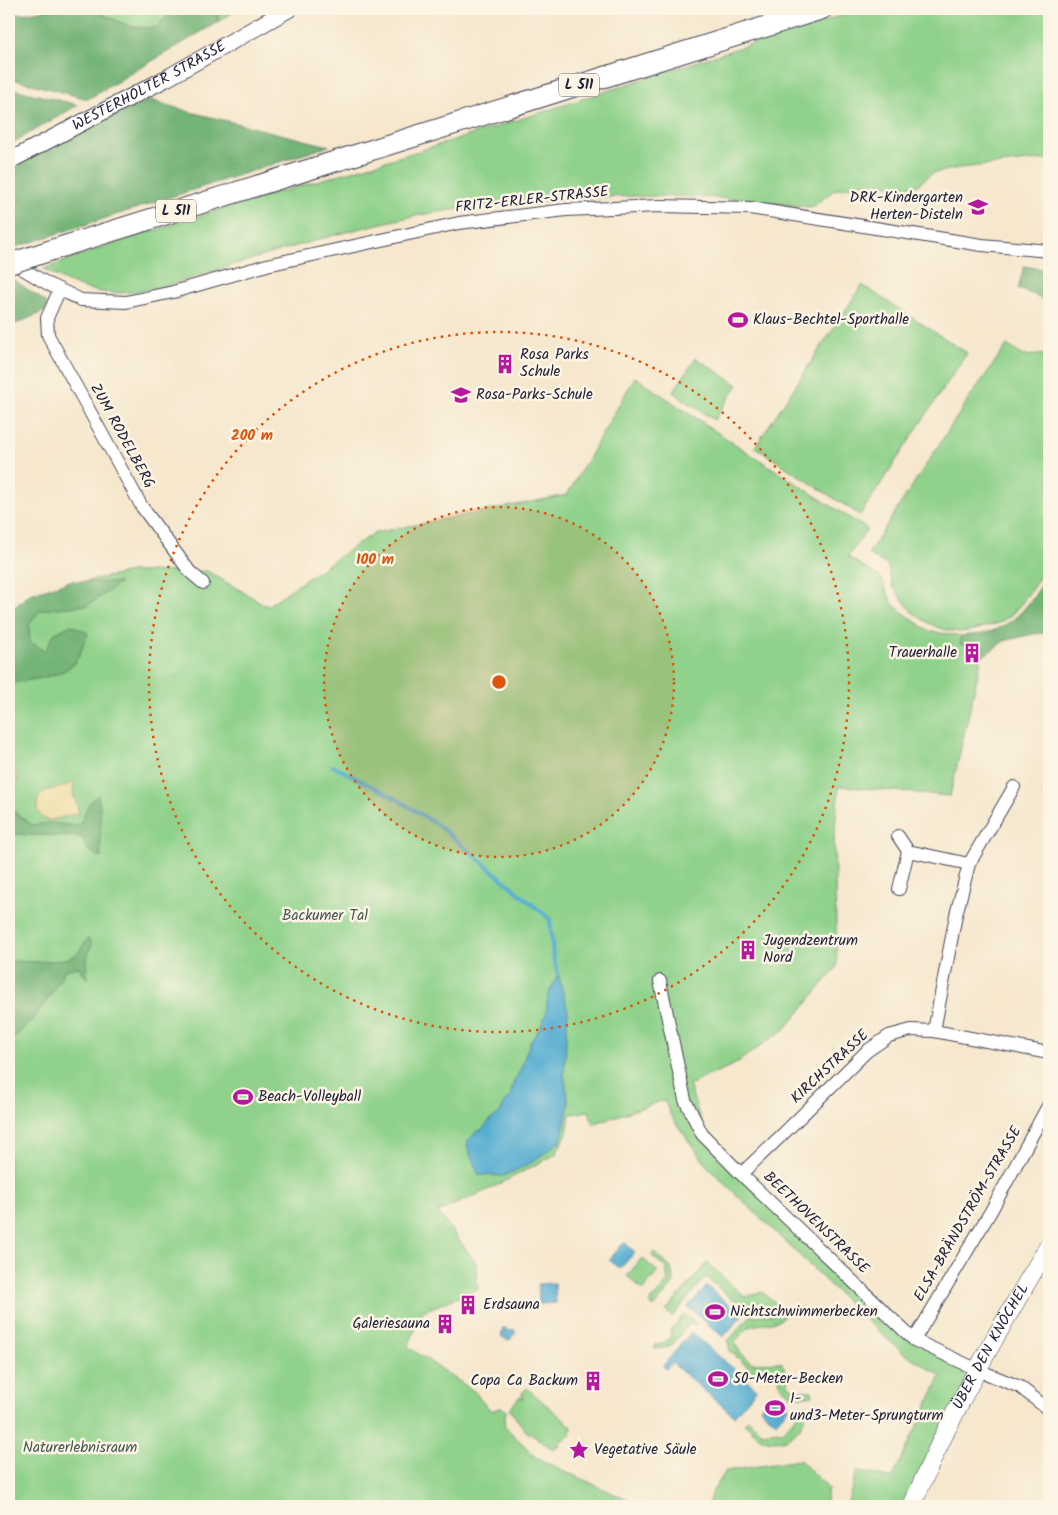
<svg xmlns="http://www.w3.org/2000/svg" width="1058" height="1515" font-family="Kalam,sans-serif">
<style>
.green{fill:#90d28b;stroke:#597a63}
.forest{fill:#74b477;stroke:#4b6b59}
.sand{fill:#eeda9e;stroke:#887e6c}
.water{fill:#54add1;stroke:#3b6886}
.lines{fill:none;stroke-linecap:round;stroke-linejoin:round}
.stream{stroke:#54add1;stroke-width:4}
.minor-casing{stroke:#424051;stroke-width:14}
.tertiary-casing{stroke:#424051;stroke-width:18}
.secondary-casing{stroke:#424051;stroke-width:19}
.primary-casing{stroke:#424051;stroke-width:22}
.minor{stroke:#fff;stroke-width:12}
.tertiary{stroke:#fff;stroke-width:16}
.secondary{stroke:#fff;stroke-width:18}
.primary{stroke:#fff;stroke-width:20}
.primary-bridge-casing{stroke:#424051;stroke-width:22;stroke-linecap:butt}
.primary-bridge{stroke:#fff;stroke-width:20}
.ring{fill:none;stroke:#de560e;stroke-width:2.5;stroke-dasharray:2.5 5}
.labels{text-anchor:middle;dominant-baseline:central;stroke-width:5;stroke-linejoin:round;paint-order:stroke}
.shield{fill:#fcf5e5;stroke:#63616e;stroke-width:1}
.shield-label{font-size:14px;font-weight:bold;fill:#22223b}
.street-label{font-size:15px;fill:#22223b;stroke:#fcf5e5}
.poi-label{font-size:15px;fill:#22223b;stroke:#fcf5e5;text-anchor:start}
.park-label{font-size:15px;fill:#435753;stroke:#fcf5e5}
.centre{fill:#de560e;stroke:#fcf5e5;stroke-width:2.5}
.ring-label{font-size:15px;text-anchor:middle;font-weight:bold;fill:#de560e;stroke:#fcf5e5;stroke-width:5;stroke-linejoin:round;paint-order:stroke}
</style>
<rect width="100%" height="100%" fill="#fcf5e5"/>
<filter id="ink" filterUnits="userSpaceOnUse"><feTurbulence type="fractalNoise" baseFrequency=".02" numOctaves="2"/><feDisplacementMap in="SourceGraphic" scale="10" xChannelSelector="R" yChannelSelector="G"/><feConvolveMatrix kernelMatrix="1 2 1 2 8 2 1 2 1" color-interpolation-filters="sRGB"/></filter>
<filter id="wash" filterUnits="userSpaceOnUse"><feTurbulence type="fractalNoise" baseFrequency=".0096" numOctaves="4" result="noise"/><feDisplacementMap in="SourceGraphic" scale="20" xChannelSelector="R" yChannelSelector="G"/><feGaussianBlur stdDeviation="1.12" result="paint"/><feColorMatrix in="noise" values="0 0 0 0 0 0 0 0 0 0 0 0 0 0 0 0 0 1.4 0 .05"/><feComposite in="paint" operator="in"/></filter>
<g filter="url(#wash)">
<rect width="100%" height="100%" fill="#f6e7cd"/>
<path class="green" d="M91,9H238L218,22V12L169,15L155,28L131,27Z
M863,9H1049V159L959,168L933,173L916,186H896L865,183L834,190L814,206L809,207C788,205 767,201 747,200C657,192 565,197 476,207C397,215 322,238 246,261C205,273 161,292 117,293C89,293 67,283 44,269C171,220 305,186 435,146C578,102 720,52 863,9Z
M862,285L967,353L860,515L755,447Z
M1007,345L1023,356L1049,354V564L1022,603L1010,616L999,623L974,630L960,632L946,630L932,625L913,613L893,587L887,565L868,554L970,397Z
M696,358L738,385L714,420L673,392Z
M635,377L727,439L867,529L848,557L881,578L893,605L928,631L961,636V644L984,647L950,796L839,786L834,839L837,967L787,1027L735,1064L689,1085L703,1127L702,1135L901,1326L978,1370L914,1506H847L857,1470L892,1479L941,1376L902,1352L865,1319L708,1167L672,1118L664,1100L593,1124L589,1111L570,1114L567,1133L556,1154L494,1187L438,1212L476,1263L478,1289L423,1311L408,1347L475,1392L491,1411L502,1407L506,1411L504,1426L537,1458L640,1506H9V611L36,592L131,572L207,571L267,606L374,533L567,495Z
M654,1252L671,1268L674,1283L654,1307L649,1303L668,1282L666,1268L651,1255Z
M642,1258L658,1272L643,1290L627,1276Z
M707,1263L745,1297L762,1292L780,1306L742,1308L706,1277L672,1317L666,1311Z
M685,1314L696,1324L694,1326L690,1323L670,1347L655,1349V1345L664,1344L671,1336V1330Z
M783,1314V1317L780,1320L749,1327L734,1342L740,1352L752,1363L781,1362C794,1381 777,1390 812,1391L813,1396H793L780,1386L778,1370L754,1372L730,1351L728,1341L750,1316Z
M527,1388L572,1427L571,1435L559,1442L560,1445L553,1449L526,1431L509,1409L520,1396L523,1399L522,1393Z
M801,1405H807C808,1427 785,1449 762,1438C756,1435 750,1428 744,1423L748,1419L762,1433L779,1431L782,1432L799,1413L797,1410Z
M800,1460L828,1488L825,1506H707L713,1491L726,1471Z"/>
<path class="forest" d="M52,9H91L131,27L155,28L169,15L186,10L218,12V22L88,99L9,78V12L22,14Z
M9,88L78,105L9,145Z
M147,99L190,112L329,146L13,248L9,243V169Z
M1024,266L1049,270V304L1034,295L1018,289Z
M14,280L46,302L47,307L45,311L9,327V281Z
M1049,573V633L1033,634L1004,641L982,657L984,647L960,644L961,636C968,635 977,635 984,633C1016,627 1033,599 1049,573Z
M70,581L120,583L88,605L40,610L29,625L30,642L45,651L54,634L71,625L88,633C84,642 81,654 75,662C61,679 28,679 9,684V612L30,594Z
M98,795C103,816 99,837 101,858L87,849L82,837L9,834V808L32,825L51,823L77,826C88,815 82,807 98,795Z
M88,938L92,943L87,958V979L79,967L65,970C49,998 38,1017 13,1038H9V960L10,961C26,962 60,963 73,956C79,954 84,944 88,938Z"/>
<path class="sand" d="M9,767L17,773V782L15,787L9,789Z
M75,781C70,793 77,802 79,813L51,820C46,820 43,819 40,815C35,809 36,795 45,791C56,787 63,789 75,781Z"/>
<path class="water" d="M558,974L568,1011L564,1075L569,1104L561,1141L529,1164L503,1176L479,1175L467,1147L468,1141L477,1131L483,1129L490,1120L501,1112L504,1103L510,1097L514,1081L520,1071L530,1042L540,1028L546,1013L548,995Z
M624,1242L635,1252L620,1269L609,1260Z
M555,1283L556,1303L539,1304L538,1284Z
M707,1286L742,1316L723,1337L688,1307Z
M503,1328H506L507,1331L515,1330V1335L513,1334L511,1339L507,1340L501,1336Z
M691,1332L757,1389L734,1416L672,1363L666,1369L663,1366Z
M773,1393L789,1407L776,1422L760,1408Z"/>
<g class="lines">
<path class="stream" d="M333,766L395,798L439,826L550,919L553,957L558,974"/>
</g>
</g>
<g filter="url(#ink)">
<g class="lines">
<defs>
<path id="minor" d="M12,258L18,266L48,284L81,300L126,302L173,292L267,265L459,223L566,210L659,206L750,208L982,245L1049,251
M59,291L47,318L48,335L142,507L190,572L203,583
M898,836L908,851L969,864
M899,889L908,851
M660,981L685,1100L702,1134L741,1174L914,1340L978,1370L1020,1387L1049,1410
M934,1031L956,915L969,864L1014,787
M741,1174L783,1134L867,1051L889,1036L911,1030L934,1031L1049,1053
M914,1340L991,1211L1049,1104"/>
<g id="tertiary">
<path id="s1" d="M9,161L167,78L289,9"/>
</g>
<g id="secondary">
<path id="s2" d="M912,1506C949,1416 999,1329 1049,1245"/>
</g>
<path id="primary" d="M55,249L822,9"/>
</defs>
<use href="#minor" class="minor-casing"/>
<use href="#tertiary" class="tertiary-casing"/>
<use href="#secondary" class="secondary-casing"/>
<use href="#primary" class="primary-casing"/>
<use href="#minor" class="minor"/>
<use href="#tertiary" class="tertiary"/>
<use href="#secondary" class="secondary"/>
<use href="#primary" class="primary"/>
<defs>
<path id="primary-bridge" d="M9,264L55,249"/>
</defs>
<use href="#primary-bridge" class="primary-bridge-casing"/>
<use href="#primary-bridge" class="primary-bridge"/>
</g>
</g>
<circle cx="499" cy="682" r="175" fill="#de560e" fill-opacity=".12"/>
<g class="ring">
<circle cx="499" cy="682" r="175"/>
<circle cx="499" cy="682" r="350"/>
</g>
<defs>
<symbol id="school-bare" viewBox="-9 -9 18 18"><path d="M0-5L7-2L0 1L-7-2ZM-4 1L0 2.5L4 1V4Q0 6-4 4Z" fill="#b5179e" stroke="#fcf5e5" stroke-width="2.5" paint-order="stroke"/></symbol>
<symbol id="stadium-bare" viewBox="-9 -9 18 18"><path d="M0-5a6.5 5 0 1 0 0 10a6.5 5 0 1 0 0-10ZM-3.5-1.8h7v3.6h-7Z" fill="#b5179e" stroke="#fcf5e5" stroke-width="2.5" paint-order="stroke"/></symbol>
<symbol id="building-bare" viewBox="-9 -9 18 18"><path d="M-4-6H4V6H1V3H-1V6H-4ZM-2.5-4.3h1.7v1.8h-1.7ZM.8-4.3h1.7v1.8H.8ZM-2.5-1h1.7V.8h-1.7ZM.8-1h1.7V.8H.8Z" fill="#b5179e" stroke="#fcf5e5" stroke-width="2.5" paint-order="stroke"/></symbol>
<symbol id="sight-bare" viewBox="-9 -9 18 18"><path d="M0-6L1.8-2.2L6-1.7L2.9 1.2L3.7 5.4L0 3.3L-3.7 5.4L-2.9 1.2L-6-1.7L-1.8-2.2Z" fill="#b5179e" stroke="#fcf5e5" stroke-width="2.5" paint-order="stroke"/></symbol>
</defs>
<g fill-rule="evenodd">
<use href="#school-bare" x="964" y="193" width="28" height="28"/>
<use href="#stadium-bare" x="724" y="306" width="28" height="28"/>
<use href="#building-bare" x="491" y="350" width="28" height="28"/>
<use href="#school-bare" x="447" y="381" width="28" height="28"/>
<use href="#building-bare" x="958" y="639" width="28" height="28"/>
<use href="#building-bare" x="734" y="936" width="28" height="28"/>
<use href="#stadium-bare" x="229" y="1083" width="28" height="28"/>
<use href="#building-bare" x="454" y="1291" width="28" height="28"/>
<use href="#stadium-bare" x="701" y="1298" width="28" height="28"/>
<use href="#building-bare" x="431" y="1310" width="28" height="28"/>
<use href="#stadium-bare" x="704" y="1365" width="28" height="28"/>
<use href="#building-bare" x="579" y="1367" width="28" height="28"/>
<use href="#stadium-bare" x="761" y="1394" width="28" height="28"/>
<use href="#sight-bare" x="565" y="1436" width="28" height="28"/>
</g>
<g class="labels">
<g class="shield">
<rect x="559" y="73.5" width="40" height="23" rx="4"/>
<rect x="156" y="199.5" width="40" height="23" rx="4"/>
</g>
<g class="shield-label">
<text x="579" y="85">L 511</text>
<text x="176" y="211">L 511</text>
</g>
<g class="street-label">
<text stroke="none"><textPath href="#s1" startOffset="159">WESTERHOLTER STRASSE</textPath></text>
<text transform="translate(532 200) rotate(-6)">FRITZ-ERLER-STRASSE</text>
<text transform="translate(122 436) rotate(61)">ZUM RODELBERG</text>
<text transform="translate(830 1067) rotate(-43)">KIRCHSTRASSE</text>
<text transform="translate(968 1214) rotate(-60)">ELSA-BRÄNDSTRÖM-STRASSE</text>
<text transform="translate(816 1223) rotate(44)">BEETHOVENSTRASSE</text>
<text stroke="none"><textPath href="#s2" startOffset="178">ÜBER DEN KNÖCHEL</textPath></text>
</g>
<g class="poi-label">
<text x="963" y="198" text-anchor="end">DRK-Kindergarten<tspan x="963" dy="17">Herten-Disteln</tspan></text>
<text x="753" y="320">Klaus-Bechtel-Sporthalle</text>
<text x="520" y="355">Rosa Parks<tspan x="520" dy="17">Schule</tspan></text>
<text x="476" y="395">Rosa-Parks-Schule</text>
<text x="957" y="653" text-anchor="end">Trauerhalle</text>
<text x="763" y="941">Jugendzentrum<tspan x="763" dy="17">Nord</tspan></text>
<text x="258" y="1097">Beach-Volleyball</text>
<text x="483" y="1305">Erdsauna</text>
<text x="730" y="1312">Nichtschwimmerbecken</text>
<text x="430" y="1324" text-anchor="end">Galeriesauna</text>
<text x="733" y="1379">50-Meter-Becken</text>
<text x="578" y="1381" text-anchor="end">Copa Ca Backum</text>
<text x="790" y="1399">1-<tspan x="790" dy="17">und3-Meter-Sprungturm</tspan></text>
<text x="594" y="1450">Vegetative Säule</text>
</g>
<g class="park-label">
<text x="325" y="916">Backumer Tal</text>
<text x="80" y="1448">Naturerlebnisraum</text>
</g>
</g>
<circle cx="499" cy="682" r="8" class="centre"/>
<g class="ring-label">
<text x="252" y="440">200 m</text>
<text x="375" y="564">100 m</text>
</g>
<rect width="1058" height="1515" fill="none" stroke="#fcf5e5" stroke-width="30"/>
</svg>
